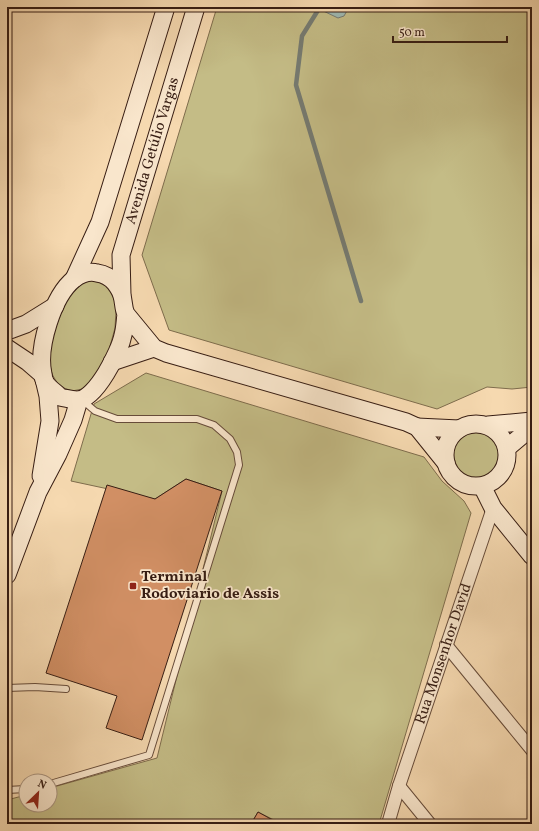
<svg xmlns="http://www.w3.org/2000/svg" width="539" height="831" font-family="Vollkorn,serif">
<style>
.green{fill:#c4bc86;stroke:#7e6c4c}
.water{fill:#9eb9b2;stroke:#757b72}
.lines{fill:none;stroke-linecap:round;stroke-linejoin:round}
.stream{stroke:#757b72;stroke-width:4.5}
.building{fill:#d18f64;stroke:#371d13}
.lane-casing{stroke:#674c3a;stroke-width:8}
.street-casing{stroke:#674c3a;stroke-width:14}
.secondary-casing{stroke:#371d13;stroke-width:19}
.lane{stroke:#f9e6cc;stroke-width:6}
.street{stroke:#f9e6cc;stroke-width:12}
.secondary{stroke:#f9e6cc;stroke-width:17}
.poi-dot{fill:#8f2418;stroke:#f9e6cc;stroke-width:1.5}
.labels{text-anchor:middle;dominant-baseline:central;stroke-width:3.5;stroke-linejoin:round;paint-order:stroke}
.street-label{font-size:15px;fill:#371d13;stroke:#f9e6cc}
.poi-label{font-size:15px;font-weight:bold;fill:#371d13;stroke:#f9e6cc;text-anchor:start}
</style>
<rect width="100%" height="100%" fill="#f6d9b0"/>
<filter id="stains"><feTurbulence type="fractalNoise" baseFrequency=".005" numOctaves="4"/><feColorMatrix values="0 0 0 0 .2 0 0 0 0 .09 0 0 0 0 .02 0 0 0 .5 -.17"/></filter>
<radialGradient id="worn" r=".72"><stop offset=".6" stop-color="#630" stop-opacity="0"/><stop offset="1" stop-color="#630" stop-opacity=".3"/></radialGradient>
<path class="green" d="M217,7H532V387L512,389L487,387L437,409L169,330L142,255Z
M91,279L100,281L109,286L114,294L116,310L115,328L106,361L90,384L82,389L72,391L59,386L52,374L49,361V348L63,305L77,285Z
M146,373L424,457L442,481L464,501L471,513L379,824H282L258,812L251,824H7V800L26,795V805H50V788L157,758L222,491L186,479L155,499L71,481L94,404Z
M475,429L494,437L501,455L493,474L475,481L456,473L449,455L456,436Z"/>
<path class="water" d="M315,7H349L344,16L338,18Z"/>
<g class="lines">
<path class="stream" d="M320,7L302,36L296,85L361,301"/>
</g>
<path class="building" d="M186,479L222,491L142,740L106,728L117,696L46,673L107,485L155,499Z
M258,812L280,824H251Z"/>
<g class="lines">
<defs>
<path id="lane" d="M7,688L35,687L66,689
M50,784L149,755L239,465L237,452L230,439L214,425L197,419H117L95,411L82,400
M7,790L26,789"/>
<g id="street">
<path d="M446,645L532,750"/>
<path d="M399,786L430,824"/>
<path id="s1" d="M388,824L399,786L493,508"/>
</g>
<g id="secondary">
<path d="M74,279L100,222L166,7"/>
<path id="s2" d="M122,295L121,255L196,7"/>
<path d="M126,314C125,321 125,328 123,335C120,351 96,399 78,400C75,400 63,398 60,397C59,396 57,394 56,393C52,390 46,385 44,380C43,378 43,376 43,374C37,347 53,296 74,279C81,274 89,271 97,273C104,274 111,278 115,283C118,287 121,292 122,296C124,302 123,308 126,314L154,348L166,353L406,422L417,427L446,463"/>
<path d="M7,331L26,324L55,306"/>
<path d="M7,348L28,362L43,375"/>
<path d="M112,362L154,348"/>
<circle cx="476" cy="455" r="31"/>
<path d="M488,425L532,421"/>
<path d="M417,427L459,429"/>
<path d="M507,448L532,427"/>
<path d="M41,476L50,421L48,396L44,379"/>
<path d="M482,486L493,508L532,556"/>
<path d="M7,575L38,492L58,454L73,420L79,400"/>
</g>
</defs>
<use href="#lane" class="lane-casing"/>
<use href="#street" class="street-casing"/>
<use href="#secondary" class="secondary-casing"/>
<use href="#lane" class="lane"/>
<use href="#street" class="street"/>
<use href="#secondary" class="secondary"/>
</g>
<rect class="poi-dot" x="129" y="582" width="8" height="8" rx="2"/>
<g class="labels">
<g class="street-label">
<text stroke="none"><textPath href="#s2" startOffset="149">Avenida Getúlio Vargas</textPath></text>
<text stroke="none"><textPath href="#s1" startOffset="179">Rua Monsenhor David</textPath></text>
</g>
<g class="poi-label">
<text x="141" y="577">Terminal<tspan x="141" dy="17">Rodoviario de Assis</tspan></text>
</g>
</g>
<rect width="539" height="831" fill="none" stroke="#f6d9b0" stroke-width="24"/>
<rect x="8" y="8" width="523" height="815" fill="none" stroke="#371d13" stroke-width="2"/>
<rect x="12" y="12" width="515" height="807" fill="none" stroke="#371d13"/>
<g transform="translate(38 793) rotate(25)"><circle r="19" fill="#f9e6cc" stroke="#ab9682"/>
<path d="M0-3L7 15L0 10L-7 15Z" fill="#8f2418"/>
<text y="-6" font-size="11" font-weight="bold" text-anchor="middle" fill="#371d13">N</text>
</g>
<path d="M393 36v6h114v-6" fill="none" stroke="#371d13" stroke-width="2"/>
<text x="399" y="36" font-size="12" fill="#371d13" stroke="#f9e6cc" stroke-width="3" paint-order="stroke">50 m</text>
<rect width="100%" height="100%" filter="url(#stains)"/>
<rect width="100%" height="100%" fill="url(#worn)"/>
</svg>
